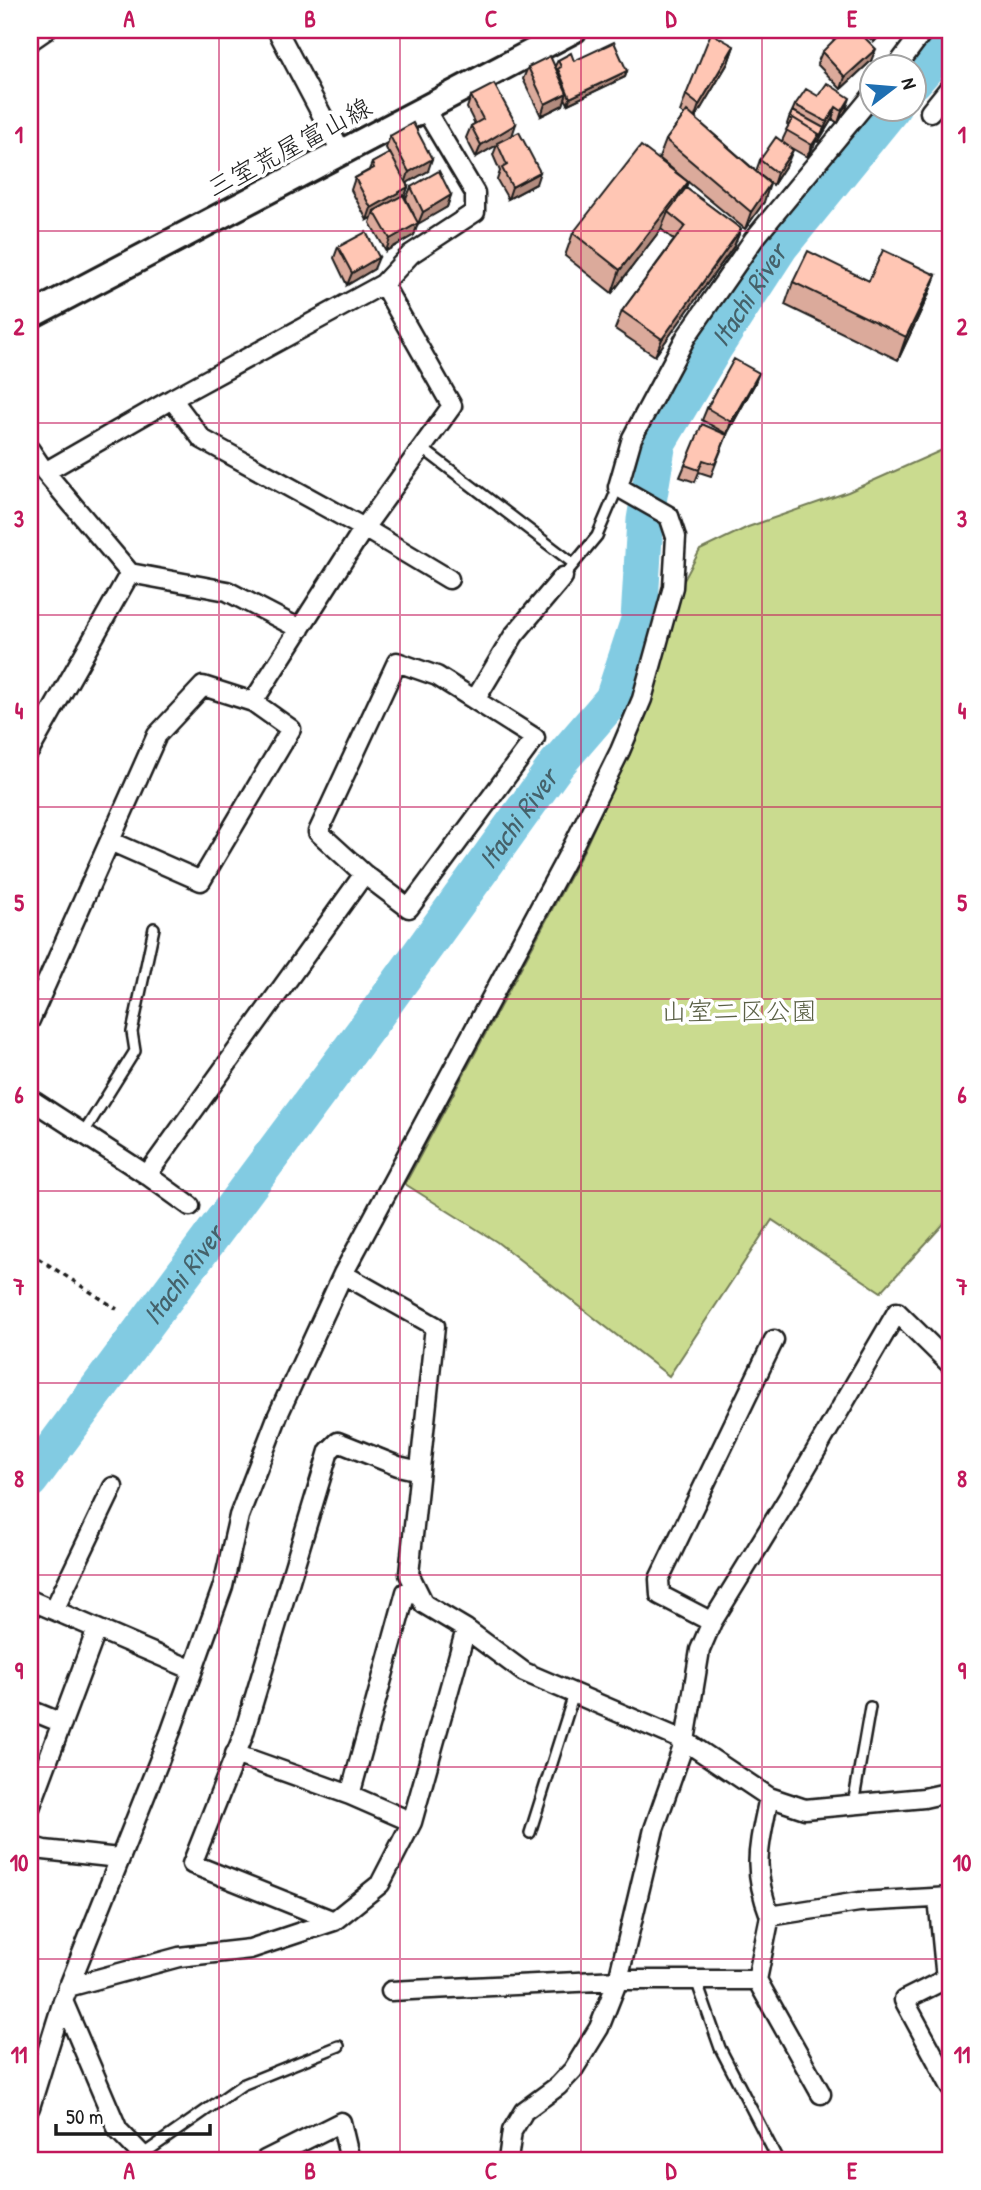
<svg xmlns="http://www.w3.org/2000/svg" width="981" height="2190" font-family="'Patrick Hand','Klee One',sans-serif">
<style>
.green{fill:#cadb8f;stroke:#737c56;stroke-width:2}
.lines{fill:none;stroke-linecap:round;stroke-linejoin:round}
.river{stroke:#82cbe2;stroke-width:37}
.lane-casing{stroke:#1c1c1c;stroke-width:14}
.street-casing{stroke:#1c1c1c;stroke-width:23}
.secondary-casing{stroke:#1c1c1c;stroke-width:30}
.path{stroke:#1c1c1c;stroke-width:3.5;stroke-dasharray:5 5;stroke-linecap:butt}
.lane{stroke:#fff;stroke-width:9}
.street{stroke:#fff;stroke-width:18}
.secondary{stroke:#fff;stroke-width:24}
.wall{fill:#dbaa9b;stroke:#1c1c1c;stroke-width:2}
.shaded-wall{fill:#b28b7e;stroke:#1c1c1c;stroke-width:2}
.building{fill:#ffc6b4;stroke:#1c1c1c;stroke-width:2}
.grid{fill:none;stroke:#c2185b;stroke-width:2;stroke-opacity:0.55}
.labels{text-anchor:middle;dominant-baseline:central;stroke-width:7;stroke-linejoin:round;paint-order:stroke}
.street-label{font-size:26px;fill:#1c1c1c;stroke:#fff}
.park-label{font-size:26px;fill:#595f44;stroke:#fff}
.water-label{font-size:28px;font-style:italic;fill:#45626b;stroke:#fff}
.neatline{fill:none;stroke:#c2185b;stroke-width:2.5}
.grid-label{font-size:23px;text-anchor:middle;font-weight:bold;fill:#c2185b}
</style>
<rect width="100%" height="100%" fill="#fff"/>
<filter id="ink" filterUnits="userSpaceOnUse"><feTurbulence type="fractalNoise" baseFrequency=".0143" numOctaves="2"/><feDisplacementMap in="SourceGraphic" scale="14" xChannelSelector="R" yChannelSelector="G"/><feConvolveMatrix kernelMatrix="1 2 1 2 8 2 1 2 1" color-interpolation-filters="sRGB"/></filter>
<g filter="url(#ink)">
<path class="green" d="M951,449V1216L881,1292L772,1220L669,1376L497,1242L405,1184L585,848L653,697L683,582L700,550L748,527L848,492L940,451Z"/>
<g class="lines">
<g class="river">
<path d="M914,81L951,39"/>
<path id="s1" d="M30,1480L368,1026L557,764L613,699L639,620L645,520L658,442L714,348L781,245L892,108"/>
</g>
<defs>
<path id="lane" d="M422,448L574,564
M563,577L597,536L618,487
M83,1134L135,1051L132,1032L154,928
M853,1805L870,1707
M530,1833L574,1694
M696,1980L720,2048L778,2160
M142,2155L242,2085L339,2046"/>
<path id="street" d="M277,30L342,153
M30,41L46,30
M897,66L924,30
M930,112L951,86
M172,399L202,439L364,528L449,579
M30,450L45,472L130,573L227,591L300,629
M45,472L172,399L383,284L411,254L475,212V193L425,109
M397,662L437,676L535,738L409,908L364,874L318,832Z
M475,700L514,635L563,577
M30,750L130,573
M110,841L201,881L291,729L253,702
M30,1020L157,735L203,686L253,702L364,528L452,406L383,284
M30,1099L147,1175L190,1206
M147,1175L364,874
M343,1274L435,1326L409,1574L424,1604L466,1629L524,1672L685,1741L769,1797L805,1809L924,1798L951,1792
M30,1600L193,1670
M54,1610L113,1487
M712,1622L787,1500L897,1312L951,1365
M30,1710L62,1723
M235,1754L350,1795L412,1822
M350,1795L406,1592L415,1587
M769,1797C759,1847 751,1867 770,1916L859,1902L951,1897
M30,1808L97,1629
M30,1846L44,1850L119,1858
M938,1898L946,1979L904,2000L951,2087
M334,1921L192,1864L243,1736L329,1451L338,1442L398,1466L420,1471
M757,1980L821,2094
M68,1987L179,1957L250,1949L334,1921L380,1884L412,1822L466,1629
M391,1991L618,1980H757L770,1916
M63,2001L118,2130L147,2160
M30,2107L63,2001L171,1731L223,1586L239,1516L278,1415L343,1274L574,844L620,751L642,699L673,587L676,537L669,516L618,487L632,438L686,337L754,239L872,96
M265,2160L341,2122L350,2160
M508,2160L512,2131L524,2111L558,2086L573,2070L599,2028L618,1980L654,1829L685,1741L700,1650L712,1622L660,1595L659,1579L774,1340"/>
<path id="secondary" d="M30,316L574,30"/>
</defs>
<use href="#lane" class="lane-casing"/>
<use href="#street" class="street-casing"/>
<use href="#secondary" class="secondary-casing"/>
<path class="path" d="M30,1253L117,1309"/>
<use href="#lane" class="lane"/>
<use href="#street" class="street"/>
<use href="#secondary" class="secondary"/>
</g>
<path class="wall" d="M859,30H885L874,42Z
M734,46L728,63L695,118L756,171L760,160L782,141L789,126L787,124L789,118L795,105L818,96L846,110L838,123L832,119L818,142L816,141L807,157L786,145L788,162L773,185L761,176L764,202L745,229L659,158L666,140L684,115L680,112L686,95Z
M822,52L871,61L841,89L817,64Z
M558,60L574,61L627,71L625,77L568,104L565,98L563,105L541,116L523,79L528,67L557,71L555,66Z
M471,96L512,136L536,184L508,199L497,180L500,171L493,155L497,145L476,157L466,138L471,126L475,124L467,108Z
M390,136L428,171L406,183L408,187L404,197L414,215L406,199L411,187L451,195L447,207L418,223L414,235L386,251L370,223L372,217L367,220L351,190L355,178L369,170L372,163L389,154L386,148Z
M686,188L741,229L734,246L655,356L615,329L622,311L674,240L661,229L612,293L565,256L573,233Z
M338,247L374,269L347,285L334,258Z
M936,275L927,298L898,360L785,305L793,282L869,281Z
M754,385L727,434L702,420L707,408Z
M727,435L711,476L699,472L695,482L680,477L685,465Z"/>
<path class="shaded-wall" d="M878,30H885L874,42Z
M734,46L728,63L693,122L699,105Z
M876,49L871,61L841,89L845,77Z
M627,71L625,77L568,104L570,98Z
M567,93L563,105L541,116L545,104Z
M850,98L846,110L838,123L842,111Z
M836,107L832,119L818,142L827,122Z
M516,124L512,136L476,157L481,145Z
M819,134L814,146L807,157L812,145Z
M793,150L788,162L773,185L777,173Z
M432,159L428,171L405,184L409,172Z
M540,172L536,184L508,199L512,187Z
M688,182L680,205L668,212L661,229L612,293L620,270Z
M770,184L764,202L745,229L751,212Z
M408,187L404,199L374,211L372,217L367,220L371,208Z
M451,195L447,207L418,224L423,212Z
M418,223L414,235L386,251L390,239Z
M741,229L734,246L655,356L662,339Z
M379,257L374,269L347,285L352,273Z
M936,275L927,298L898,360L906,337Z
M759,373L754,385L727,434L731,422Z"/>
<path class="building" d="M844,30H857L876,49L845,77L822,52Z
M711,33L734,46L699,105L686,95Z
M614,42L627,71L570,98L558,69L561,67L558,60L571,53L574,61Z
M550,56L567,93L545,104L528,67Z
M827,83L850,98L842,111L836,107L827,122L795,105L806,89L818,96Z
M494,84L516,124L481,145L471,126L483,119L471,96Z
M687,111L770,184L751,212L666,140Z
M793,111L824,128L820,136L818,135L819,134L793,118L792,120L789,118Z
M793,118L819,134L812,145L786,130Z
M413,123L432,159L409,172L390,136Z
M519,132L540,172L512,187L502,168L507,165L497,143Z
M776,137L793,150L777,173L760,160Z
M641,146L688,182L620,270L573,233Z
M390,153L408,187L371,208L355,178L374,168L372,163Z
M439,171L451,195L423,212L411,187Z
M686,188L741,229L662,339L622,311L685,226L668,212Z
M403,195L418,223L390,239L374,211Z
M366,232L379,257L352,273L338,247Z
M883,250L936,275L906,337L793,282L808,251L869,281Z
M734,359L759,373L731,422L707,408Z
M702,424L727,435L715,464L703,460L699,470L685,465Z"/>
</g>
<path class="grid" d="M219,30V2160M400,30V2160M581,30V2160M762,30V2160M30,231H951M30,423H951M30,615H951M30,807H951M30,999H951M30,1191H951M30,1383H951M30,1575H951M30,1767H951M30,1959H951"/>
<g class="labels">
<g class="street-label">
<text transform="translate(289 147) rotate(-28)">三室荒屋富山線</text>
</g>
<g class="park-label">
<text x="739" y="1010">山室二区公園</text>
</g>
<g class="water-label">
<text stroke="none"><textPath href="#s1" startOffset="1410">Itachi River</textPath></text>
<text stroke="none"><textPath href="#s1" startOffset="822">Itachi River</textPath></text>
<text stroke="none"><textPath href="#s1" startOffset="256">Itachi River</textPath></text>
</g>
</g>
<rect width="981" height="2190" fill="none" stroke="#fff" stroke-width="77"/>
<g transform="translate(893 88) rotate(74)"><circle r="33" fill="#ffffff" stroke="#a4a4a4" stroke-width="2"/>
<path d="M0-5L12 26L0 18L-12 26Z" fill="#1f6fb2"/>
<text y="-10" font-size="19" font-weight="bold" text-anchor="middle" fill="#1c1c1c">N</text>
</g>
<path d="M56 2124v10h154v-10" fill="none" stroke="#1c1c1c" stroke-width="3.5"/>
<text x="66" y="2124" font-size="21" fill="#1c1c1c" stroke="#ffffff" stroke-width="5" paint-order="stroke">50 m</text>
<rect x="38" y="38" width="904" height="2114" class="neatline"/>
<g class="grid-label">
<text x="129" y="27">A</text>
<text x="310" y="27">B</text>
<text x="491" y="27">C</text>
<text x="671" y="27">D</text>
<text x="852" y="27">E</text>
<text x="19" y="143">1</text>
<text x="962" y="143">1</text>
<text x="19" y="335">2</text>
<text x="962" y="335">2</text>
<text x="19" y="527">3</text>
<text x="962" y="527">3</text>
<text x="19" y="719">4</text>
<text x="962" y="719">4</text>
<text x="19" y="911">5</text>
<text x="962" y="911">5</text>
<text x="19" y="1103">6</text>
<text x="962" y="1103">6</text>
<text x="19" y="1295">7</text>
<text x="962" y="1295">7</text>
<text x="19" y="1487">8</text>
<text x="962" y="1487">8</text>
<text x="19" y="1679">9</text>
<text x="962" y="1679">9</text>
<text x="19" y="1871">10</text>
<text x="962" y="1871">10</text>
<text x="19" y="2063">11</text>
<text x="962" y="2063">11</text>
<text x="129" y="2179">A</text>
<text x="310" y="2179">B</text>
<text x="491" y="2179">C</text>
<text x="671" y="2179">D</text>
<text x="852" y="2179">E</text>
</g>
</svg>
